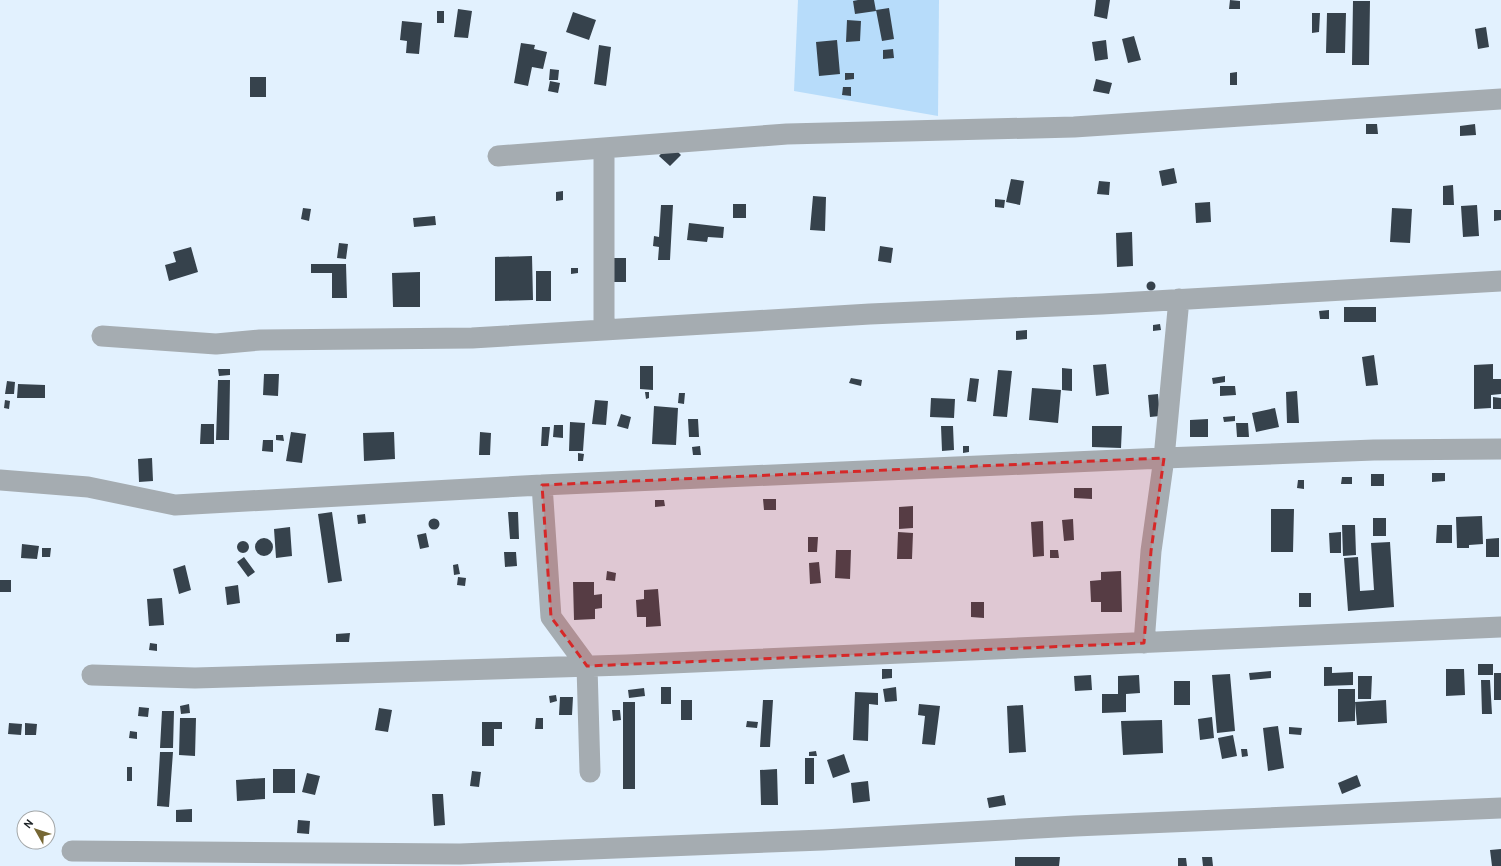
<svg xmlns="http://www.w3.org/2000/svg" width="1501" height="866" font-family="Cabin,sans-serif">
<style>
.green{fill:#b7dcfa}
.building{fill:#36424c}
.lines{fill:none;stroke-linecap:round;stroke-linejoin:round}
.street{stroke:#a5acb1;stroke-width:21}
.marked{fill:#d62828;fill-opacity:0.2;stroke:#d62828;stroke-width:3;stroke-dasharray:8 5;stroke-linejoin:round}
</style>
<rect width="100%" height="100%" fill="#e2f1fe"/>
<path class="green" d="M798,0H939L938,116L794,91Z"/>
<path class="building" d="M858,0H874L876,11L855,14L853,1Z
M1096,0H1110L1107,19L1094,16Z
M1230,0L1240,1V9H1229Z
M1353,1H1370L1369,65H1352Z
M889,8L894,39L882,41L876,10Z
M458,9L472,11L468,38L454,37Z
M437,11H444V23H437Z
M573,12L596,20L589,40L566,32Z
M1312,13H1320L1319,32L1312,33Z
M1327,13H1346L1345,53H1326Z
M847,20L861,21L860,41L846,42Z
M402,21L422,23L419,54L406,53L407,41L400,40Z
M1486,27L1489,47L1478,49L1475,29Z
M1134,36L1141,60L1128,63L1122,39Z
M837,40L840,74L819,76L816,42Z
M1106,40L1108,59L1095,61L1092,42Z
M521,43L535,45L534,49L547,52L543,69L532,67L528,86L514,83Z
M599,45L611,47L606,86L594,84Z
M893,49L894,58L883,59V50Z
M550,69L559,70L558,80H549Z
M1237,72V85H1230V73Z
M845,73H854V79L845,80Z
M250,77H266V97H250Z
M1096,79L1112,83L1109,94L1093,91Z
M550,81L560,83L558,93L548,91Z
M843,87H851V96L842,95Z
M1366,124H1377L1378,134H1366Z
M1475,124L1476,135L1460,136V126Z
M670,144L681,155L670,166L659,156Z
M1174,168L1177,183L1162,186L1159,171Z
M1011,179L1024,181L1020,205L1006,202Z
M1099,181L1110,182L1109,195L1097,194Z
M1453,185L1454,205H1443V186Z
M563,191V200L556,201V192Z
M813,196L826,197L825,231L810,230Z
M995,199L1005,200L1004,208L995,207Z
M1210,202L1211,222L1196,223L1195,203Z
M733,204H746V218H733Z
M661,205H673L670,260H658L659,247L653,246L654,236L659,237Z
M1477,205L1479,236L1463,237L1461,206Z
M303,208L311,209L309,221L301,219Z
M1392,208L1412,209L1410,243L1390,242Z
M1494,210H1501V220L1494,221Z
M435,216L436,225L414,227L413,218Z
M689,223L724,227L723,238L708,237L707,242L687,240Z
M1132,232L1133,266L1117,267L1116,233Z
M339,243L348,244L346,259L337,258Z
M880,246L893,248L891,263L878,261Z
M191,247L198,272L169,281L165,265L176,262L173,252Z
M532,256L533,300L495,301V257Z
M614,258H626V282H614Z
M311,264H346L347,298H332V273H311Z
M571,268H578V273L571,274Z
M536,271H551V301H536Z
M420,272V307H393L392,273Z
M1146.5 286a4.5 4.5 0 1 1 9 0a4.5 4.5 0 1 1-9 0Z
M1344,307H1376V322H1344Z
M1329,310V319H1320L1319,311Z
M1160,324L1161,330L1153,331V325Z
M1027,330V339L1016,340V331Z
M1374,355L1378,385L1366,386L1362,357Z
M1106,364L1109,394L1096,396L1093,365Z
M1493,364V379H1501V394L1491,395V408L1474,409V365Z
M640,366H653V390L640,389Z
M1062,368L1072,369V391L1062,390Z
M218,369H230V375L219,376Z
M998,370L1012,371L1007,417L993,416Z
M264,374H279L278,396L263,395Z
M1225,376V382L1213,384L1212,378Z
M851,378L862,380L861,386L849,383Z
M970,378L979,379L976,402L967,401Z
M218,380H230L229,440H216Z
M7,381L15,382L14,394H5Z
M18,384L45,385V398H17Z
M1220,386H1235L1236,395L1220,396Z
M1032,388L1061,390L1058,423L1029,420Z
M1297,391L1299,423H1287L1286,392Z
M645,392H649V398L646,399Z
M679,393H685L684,404L678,403Z
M1158,394L1160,416L1150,417L1148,395Z
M1493,397L1501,398V409H1493Z
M931,398L955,399L954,418L930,417Z
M5,400L10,401L9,409L4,408Z
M595,400L608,401L606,425L592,424Z
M654,406L678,408L676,445L652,444Z
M1275,408L1279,427L1256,432L1252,413Z
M621,414L631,417L628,429L617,426Z
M1235,416V421L1224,422L1223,417Z
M688,419H698L699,437H689Z
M1208,419V437H1190V420Z
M570,422L585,423L583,451H569Z
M1236,423H1248L1249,437H1237Z
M201,424H214V444H200Z
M554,425H563V438L553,437Z
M941,426H953L954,450L942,451Z
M1092,426H1122L1121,448L1092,447Z
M542,427H550L548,446H541Z
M291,432L306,434L302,463L286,461Z
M394,432L395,459L364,461L363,433Z
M480,432L491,433L490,455H479Z
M276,435H283L284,441L276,440Z
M263,440H273V452L262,451Z
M700,446L701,455H693L692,447Z
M963,446H969V452L963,453Z
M578,453L584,454L583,461H578Z
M152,458L153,481L139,482L138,459Z
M1432,473H1445V481L1432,482Z
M1371,474H1384V486H1371Z
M1342,477H1352V484H1341Z
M1298,480H1304V489L1297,488Z
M1074,488H1092V499L1074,498Z
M763,499H776V510H764Z
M655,500H664L665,506L655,507Z
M913,506V528L899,529V507Z
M1271,509H1294L1293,552H1271Z
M332,512L342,581L328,583L318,514Z
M508,512H518L519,539H510Z
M365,514L366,523L358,524L357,515Z
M1482,516L1483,544L1469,545V548H1457L1456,517Z
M1373,518H1386V536H1373Z
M428.5 524a5.5 5.5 0 1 1 11 0a5.5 5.5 0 1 1-11 0Z
M1073,519L1074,540L1064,541L1062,520Z
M1043,521L1044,556L1033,557L1031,522Z
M1342,525H1355L1356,555L1343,556Z
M1437,525H1452V543H1436Z
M290,527L292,556L276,558L274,529Z
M898,532L913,533L912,559H897Z
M1341,532V553H1330L1329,533Z
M426,533L429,547L420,549L417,535Z
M808,537H818L817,552H808Z
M255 547a9 9 0 1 1 18 0a9 9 0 1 1-18 0Z
M1499,538V557H1486V539Z
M237 547a6 6 0 1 1 12 0a6 6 0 1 1-12 0Z
M1390,542L1394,607L1348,611L1344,558L1358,557L1360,591L1374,590L1371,543Z
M22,544L39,546L37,559L21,558Z
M42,548H51L50,557H42Z
M836,550H851L850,579L835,578Z
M1050,550H1058L1059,558H1050Z
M504,552H516L517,566L505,567Z
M244,557L255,572L248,577L237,562Z
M819,562L821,583L810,584L809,563Z
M458,564L460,574L454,575L453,565Z
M185,565L191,590L179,594L173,569Z
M607,571L616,573L615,581L606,580Z
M1121,571L1122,612H1101V602H1091L1090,581L1101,580V572Z
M458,577L466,578L465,586L457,585Z
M0,580H11V592H0Z
M573,582H594V595L602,594V608L595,609V619L574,620Z
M238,585L240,603L227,605L225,587Z
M658,589L661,626L646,627V617H637L636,600L644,599V590Z
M1299,593H1311V607H1299Z
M162,598L164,625L149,626L147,599Z
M971,602H984V618L971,617Z
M350,633L349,642H336V634Z
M150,643L157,644V651L149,650Z
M1478,664H1493V675H1478Z
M1324,667H1332V673L1353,672V685L1324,686Z
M882,669H892V678L882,679Z
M1446,669H1464L1465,695L1446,696Z
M1271,671V678L1250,680L1249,673Z
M1494,673H1501V700H1494Z
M1230,674L1235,731L1217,733L1212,675Z
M1091,675L1092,690L1075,691L1074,676Z
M1139,675L1140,693L1126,694V712L1102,713V694H1118V676Z
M1358,676H1372L1371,699H1358Z
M1481,680H1490L1492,714H1482Z
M1174,681H1190V705H1174Z
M661,687H671V704H661Z
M896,687L897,701L885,702L883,689Z
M644,688L645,696L629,698L628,690Z
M1338,689H1355V721L1338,722Z
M855,692L878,693V705L869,704L868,741L853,740Z
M556,695L557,701L550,703L549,696Z
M560,697H573L572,715H559Z
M681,700H692V720H681Z
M763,700H773L770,747H760Z
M1386,700L1387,723L1357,725L1355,702Z
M623,702H635V789H623Z
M189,704L190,713L181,714L180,706Z
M919,704L940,706L935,745L922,744L925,716L918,715Z
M1023,705L1026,752L1009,753L1007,706Z
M139,707L149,708L148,717L138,716Z
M379,708L392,710L388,732L375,730Z
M612,710H620L621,720L613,721Z
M162,711H174L173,748H160Z
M1212,717L1214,738L1200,740L1198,719Z
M180,718H196L195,756L179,755Z
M536,718H543V729H535Z
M1162,720L1163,753L1123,755L1121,721Z
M747,721L758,722L757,728L746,727Z
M482,722H502V729H494V746H482Z
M9,723L22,724L21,735L8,734Z
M25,723L37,724L36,735H25Z
M1278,726L1284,768L1268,771L1263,728Z
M1289,727L1302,728L1301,735L1289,734Z
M130,731L137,732V739L129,738Z
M1233,735L1237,756L1222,759L1218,738Z
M1241,749H1247L1248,756L1242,757Z
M816,751L817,756H809V752Z
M160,752H173L169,807L157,806Z
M844,754L850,772L833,778L827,760Z
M805,758H814V784H805Z
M127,767H132V781H127Z
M273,769H295V793H273Z
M777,769L778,805H761L760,770Z
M472,771L481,772L479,787L470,786Z
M307,773L320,776L315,795L302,792Z
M1357,775L1361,786L1342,794L1338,783Z
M265,778V799L237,801L236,780Z
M868,781L870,801L853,803L851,783Z
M432,794H443L445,825L434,826Z
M1004,795L1006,805L989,808L987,798Z
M192,809V822H176V810Z
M298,820L310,821L309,834L297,833Z
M1501,849V866H1492L1490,850Z
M1015,857H1060L1059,866H1015Z
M1202,857H1212L1213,866H1203Z
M1178,858H1186L1187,866H1178Z"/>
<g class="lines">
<path class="street" d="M604,148V330
M498,156L787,134L1074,127L1501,99
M102,336L216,344L260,340L472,338L870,314L1102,304L1501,281
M0,480L88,487L175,505L542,485L1164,458L1374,450L1501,449
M542,485L551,617L587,666L590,772
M1144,643L1151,551L1164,458L1179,299
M92,675L195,678L626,665L1501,627
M72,851L460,854L823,840L1075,826L1501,808"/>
</g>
<path class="marked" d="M1164,458L1151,551L1144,643L587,666L551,617L542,485Z"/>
<g transform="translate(36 830) rotate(309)"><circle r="19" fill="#ffffff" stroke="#a3a6a7"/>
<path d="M0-3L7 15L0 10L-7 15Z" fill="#766734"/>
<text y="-6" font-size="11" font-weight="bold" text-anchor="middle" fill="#1a2024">N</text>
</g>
</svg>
